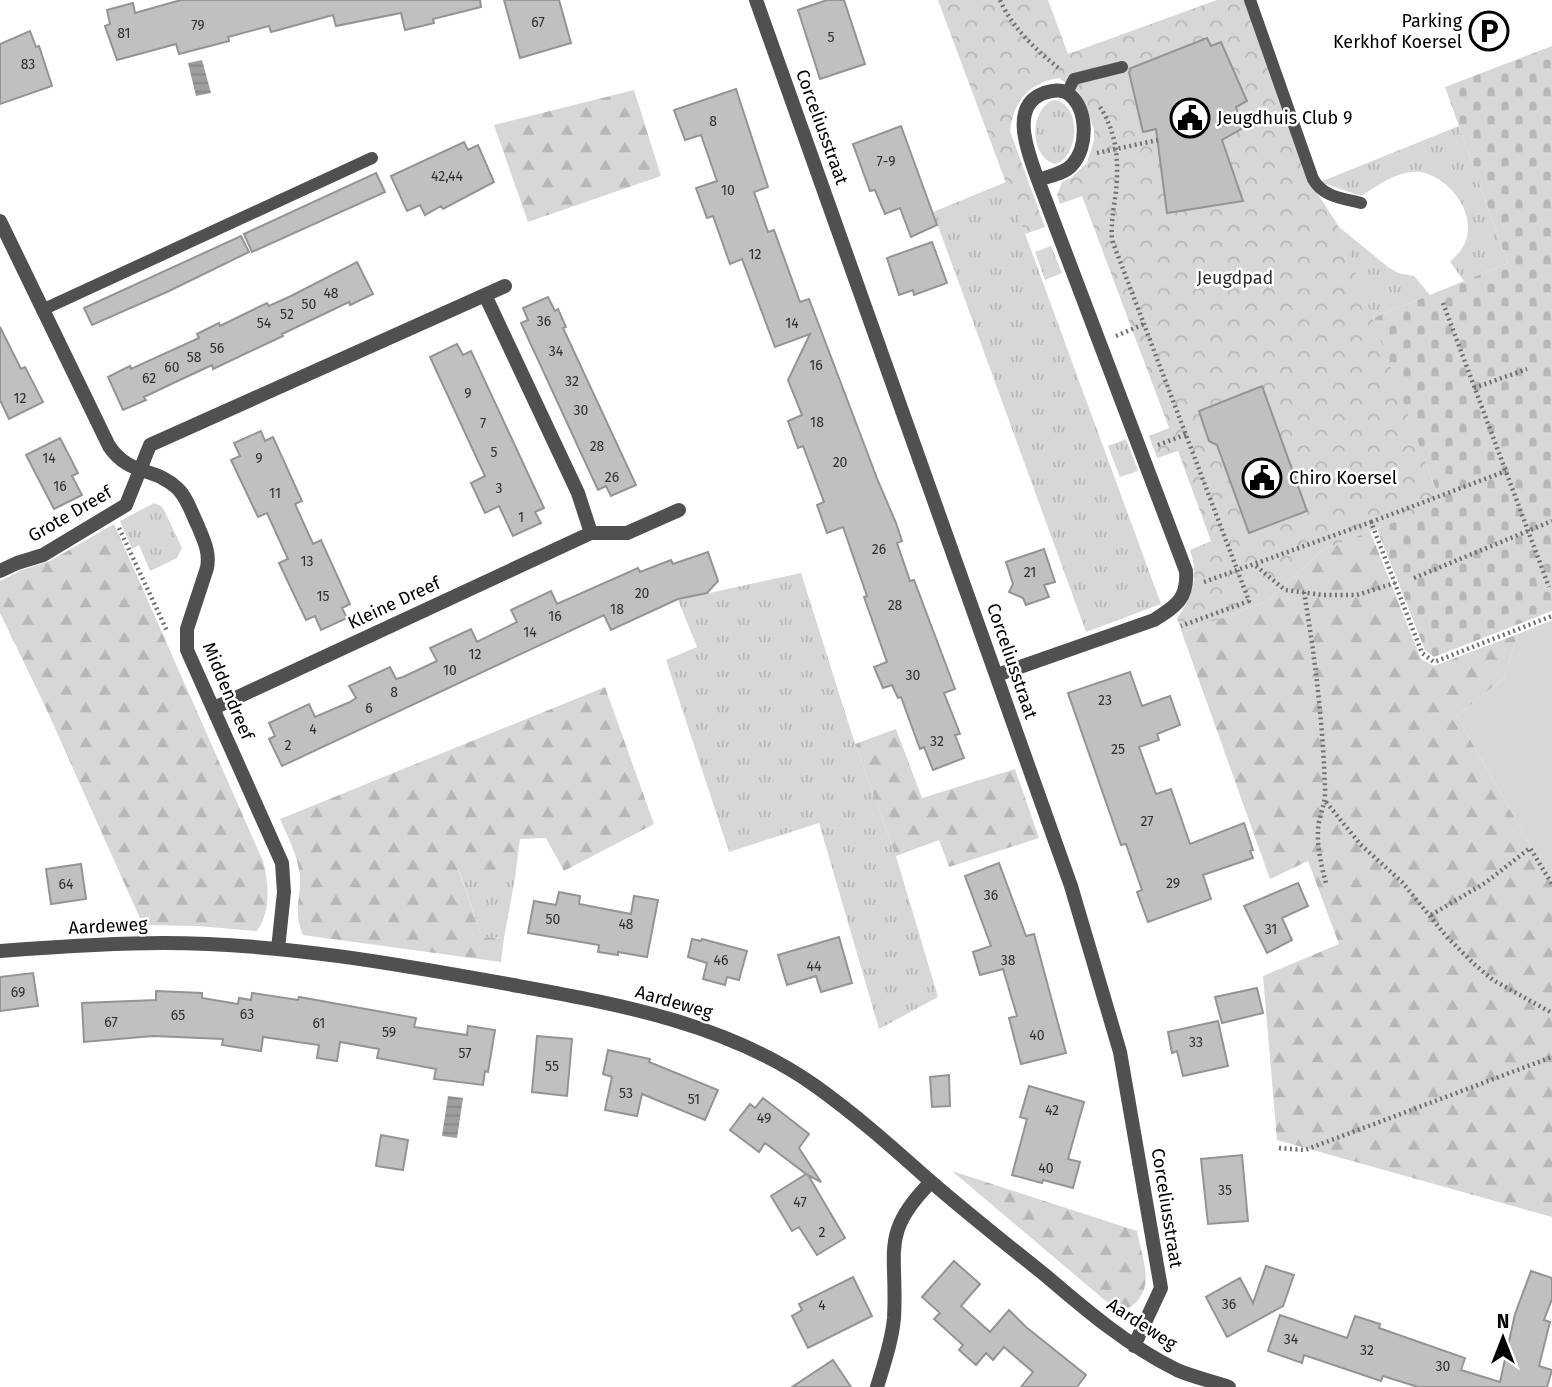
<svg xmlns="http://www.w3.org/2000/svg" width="1552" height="1387" font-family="'Fira Sans',sans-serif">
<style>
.grass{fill:url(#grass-tufts)}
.forest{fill:url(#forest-firs)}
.cemetery{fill:url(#cemetery-stones)}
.park{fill:url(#park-crowns)}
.garden{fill:#d7d7d7}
.water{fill:url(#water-rules)}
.building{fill:#c0c0c0;stroke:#949494;stroke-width:2}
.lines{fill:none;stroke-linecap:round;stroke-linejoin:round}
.path{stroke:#727272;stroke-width:4.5;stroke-dasharray:2 3.5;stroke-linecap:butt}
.lane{stroke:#505050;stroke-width:12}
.street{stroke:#505050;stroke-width:14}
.labels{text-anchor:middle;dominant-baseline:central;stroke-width:5;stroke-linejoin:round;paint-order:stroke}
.number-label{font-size:14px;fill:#303030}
.poi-label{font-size:18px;fill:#000;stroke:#fff;text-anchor:start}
.street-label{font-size:18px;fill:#000;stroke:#fff}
.park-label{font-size:18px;fill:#2e2e2e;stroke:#fff}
</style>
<defs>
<pattern id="grass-tufts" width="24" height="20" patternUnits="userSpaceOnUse" patternTransform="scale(1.75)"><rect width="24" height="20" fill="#d7d7d7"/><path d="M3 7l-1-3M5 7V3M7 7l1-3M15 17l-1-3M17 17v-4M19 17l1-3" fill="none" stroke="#b7b7b7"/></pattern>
<pattern id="forest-firs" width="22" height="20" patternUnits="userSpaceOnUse" patternTransform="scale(1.75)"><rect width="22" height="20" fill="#d7d7d7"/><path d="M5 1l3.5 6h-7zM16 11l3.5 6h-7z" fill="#b7b7b7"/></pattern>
<pattern id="cemetery-stones" width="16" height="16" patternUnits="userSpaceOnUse" patternTransform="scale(1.75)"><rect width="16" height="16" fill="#d7d7d7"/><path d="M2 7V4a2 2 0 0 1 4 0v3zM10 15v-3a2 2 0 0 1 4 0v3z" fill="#b7b7b7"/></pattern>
<pattern id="park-crowns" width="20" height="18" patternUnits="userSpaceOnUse" patternTransform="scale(1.75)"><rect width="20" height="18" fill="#d7d7d7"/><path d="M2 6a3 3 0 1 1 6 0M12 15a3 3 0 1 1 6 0" fill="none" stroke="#b7b7b7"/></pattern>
<pattern id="water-rules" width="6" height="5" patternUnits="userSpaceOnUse" patternTransform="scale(1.75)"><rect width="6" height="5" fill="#9e9e9e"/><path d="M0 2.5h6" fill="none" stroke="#868686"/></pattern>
</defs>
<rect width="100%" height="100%" fill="#fff"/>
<path class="grass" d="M1053,100C1082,102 1080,157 1055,164C1029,157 1029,110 1053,100Z
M1459,126L1508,263L1464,281L1450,262C1453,258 1459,254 1461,250C1481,221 1455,182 1425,173C1402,167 1379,185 1361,196L1320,182Z
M1006,182L1161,604L1086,632L933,212Z
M1339,227L1388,267L1398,273L1414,276L1430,295L1371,319Z
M1051,246L1062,273L1045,280L1035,252Z
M1126,439L1138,471L1120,477L1108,446Z
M154,503L161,506L164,510L182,548L177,558L150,571L139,545L132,549L120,521Z
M801,573L855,744L896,856L938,997L879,1029L819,823L729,852L666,660L697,647L678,600Z
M458,868L515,878L504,938L482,937Z"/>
<path class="forest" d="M634,90L661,176L528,222L494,125Z
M114,524L263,861C269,883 271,912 257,931L197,926L143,925L45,706L0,613V581L22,570L50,561Z
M1370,531L1421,659L1434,666L1518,634L1504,678L1457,716L1552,884V1217L1277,1140L1263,976L1339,944L1308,861L1270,879L1182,633L1268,601L1322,550Z
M605,687L654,824L564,871L546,838L520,839L515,878L458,869L482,937L504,938L501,962L303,935C293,912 301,900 300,876C298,856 288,837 280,819Z
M896,729L922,798L1015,769L1039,838L949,867L939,840L896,856L855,744Z
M952,1171L1137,1231C1143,1262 1158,1293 1125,1310L1107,1302Z"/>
<path class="cemetery" d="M1552,46V611L1434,657L1425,650L1377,529L1441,503L1371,319L1508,263L1445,87Z"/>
<path class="park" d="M938,0H1048L1068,54L1217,0H1245L1312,185L1339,227L1441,504L1322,550L1268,601L1182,633L1177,618C1193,597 1199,576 1190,550L1211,541L1178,451L1157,458L1149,436L1169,428L1082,196L1060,204L1057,195L1062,182L1072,177L1087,163L1094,140V129L1079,92L1059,78C1029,82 1013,102 1010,131L1045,227L1025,234Z"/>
<path class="garden" d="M1552,620V884L1457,716L1504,678L1518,634Z"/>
<path class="water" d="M202,60L211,93L196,96L188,63Z
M448,1096L463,1098L457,1138L442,1136Z"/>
<path class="building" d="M181,0H480L481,7L433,19L434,23L405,30L401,13L336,26L333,15L271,32L269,26L228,37L229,41L179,54L176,44L117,60L105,26L110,24L107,10L133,3L135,13Z
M504,0H559L571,43L520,58Z
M827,0H844L865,64L820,79L798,10Z
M30,31L36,47L39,46L52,86L0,104V44Z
M1207,38L1211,46L1221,42L1247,101L1236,107L1243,128L1222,140L1243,201L1167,213L1156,129L1143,132L1129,72L1131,68Z
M736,89L768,187L754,192L768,232L774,230L800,302L809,299L878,481L896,523L902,541L897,543L910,581L914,580L955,689L944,693L960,734L955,735L964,758L933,770L924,747L920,749L901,697L898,698L892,685L883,688L874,667L887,662L864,597L867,596L843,527L827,533L817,505L824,502L803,446L798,448L788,421L802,415L788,380L810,334L775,347L742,259L730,264L713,216L707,218L696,188L717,181L701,135L685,140L674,110Z
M901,126L937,225L911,237L900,208L885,214L875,190L870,191L853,144Z
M464,142L468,150L478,145L494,182L443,209L441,206L425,215L420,205L407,211L391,176Z
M376,173L385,192L252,252L244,234Z
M241,236L249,252L169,291L92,325L84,308Z
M932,242L947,283L914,295L913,290L899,295L887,258Z
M357,262L373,294L350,305L349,302L282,334L283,336L213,369L212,365L167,386L144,397L146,400L123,410L108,377L130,366L131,369L199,338L197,334L219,323L220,326L267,303L269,306L291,296Z
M548,297L555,311L558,309L566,327L563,328L636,485L611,496L606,486L598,490L521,323L528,320L523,308Z
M0,327L21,369L25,367L43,402L9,419L0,400Z
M457,344L463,355L471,351L544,508L535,512L541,523L513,536L499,506L485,513L471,483L485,476L430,357Z
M1262,386L1307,511L1249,533L1217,445L1209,441L1199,411Z
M261,431L265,441L273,437L302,501L295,504L313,544L321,540L350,604L342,608L347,618L321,630L315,616L306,620L279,563L288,559L267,513L258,517L231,460L240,456L234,443Z
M60,438L78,473L72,476L82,495L54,509L26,455Z
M1044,549L1055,582L1044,585L1049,597L1026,605L1023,598L1009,592L1013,584L1006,562Z
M708,552L718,581L707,593L678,599L611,630L604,615L282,766L269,739L275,736L269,723L309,704L315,717L350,702L356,698L349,686L390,667L396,679L403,677L437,661L430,648L471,629L477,642L517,622L511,610L551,591L557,604L638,568L640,572L671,560L673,564Z
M1130,672L1142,706L1170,696L1180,725L1157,734L1159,740L1139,747L1156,794L1171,789L1190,844L1244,823L1253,850L1250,851L1253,858L1203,875L1211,899L1148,922L1137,892L1142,890L1126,844L1121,845L1068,693Z
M999,863L1026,936L1034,934L1066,1053L1021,1064L1009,1018L1017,1016L1003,969L980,975L973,952L991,946L965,876Z
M81,864L86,899L51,904L46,869Z
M1298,883L1308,906L1282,918L1292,940L1267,953L1244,906Z
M559,892L580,896L579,904L631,914L634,896L658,900L647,957L618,952V955L598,952L599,945L528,933L534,901L556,905Z
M839,937L852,983L821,992L816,976L787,985L778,955Z
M692,939L701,941L702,939L747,951L739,980L727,977L725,985L703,979L707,963L688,957Z
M33,973L38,1006L0,1011V977Z
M1257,988L1263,1013L1222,1023L1215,997Z
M156,991L202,993V998L238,1004L239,998L251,1000L252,993L298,1000L299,997L416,1018L414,1027L467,1035L468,1026L495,1030L488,1072L485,1071L483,1085L434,1079L436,1069L377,1058L379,1049L340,1042L337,1061L317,1058L319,1045L263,1037L261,1051L222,1045L223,1039L153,1036L84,1042L82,1003L156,1000Z
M1218,1021L1228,1066L1183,1076L1177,1051L1172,1053L1168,1032Z
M537,1036L572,1039L567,1096L532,1092Z
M608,1050L650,1059L649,1062L718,1090L705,1120L642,1094L637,1116L605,1110L612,1077L603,1074Z
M949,1075L950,1106L932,1107L930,1077Z
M1029,1086L1084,1102L1068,1159L1080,1162L1073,1188L1043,1180L1042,1183L1012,1175L1027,1119L1020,1117Z
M763,1098L809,1134L799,1148L821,1182L808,1175L845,1238L817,1255L799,1227L792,1231L771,1196L806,1174L765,1143L759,1152L730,1130L750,1104L755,1108Z
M381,1135L408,1140L403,1170L376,1166Z
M1242,1155L1248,1221L1208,1224L1201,1159Z
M954,1261L980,1284L961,1306L990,1332L1009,1310L1026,1327L1086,1375L1077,1387H1021L1033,1372L1004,1347L993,1360L986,1353L976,1365L959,1350L963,1345L934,1319L940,1313L922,1297Z
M1266,1266L1294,1275L1283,1306L1227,1337L1206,1297L1240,1278L1253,1303Z
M1531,1271L1552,1278V1299L1544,1320L1550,1322L1539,1366L1552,1370L1547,1387H1418L1383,1376L1381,1381L1304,1355L1302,1363L1268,1351L1280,1315L1347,1338L1355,1316L1380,1324L1379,1328L1465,1358L1461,1370L1500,1382L1515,1314Z
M853,1277L872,1316L808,1348L792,1316L802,1310L799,1304Z
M833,1360L851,1387H792Z"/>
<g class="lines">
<path class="path" d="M1000,0C1012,28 1038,52 1061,70
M1100,107C1113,127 1118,150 1117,175C1117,197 1110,217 1112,240L1249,601L1181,626
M1097,153L1158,140
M1443,303L1549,587
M1116,336L1144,324
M1474,388L1527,369
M1158,445L1187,434
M1371,522L1506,471
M119,528L167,631
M1256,566L1285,590L1323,595H1357L1395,583
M1414,578L1552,521
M1204,582L1371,522L1422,653L1434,662L1552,616
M1304,592C1315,657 1323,723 1325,789C1326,805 1318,817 1318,831C1317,849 1322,867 1326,884
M1326,802L1361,845L1402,882L1447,937L1474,964L1493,980L1552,1013
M1431,915L1485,883L1530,848L1552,884
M1279,1148L1305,1150L1552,1057"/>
<path class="lane" d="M1250,0L1313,179C1323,197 1342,198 1361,203
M1067,93L1074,79L1122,67
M42,310L372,158"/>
<path class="street" d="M756,0L1071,886L1120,1052L1161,1288L1134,1346
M0,221L109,446C129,476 155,467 177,488C187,497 192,514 198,526C204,541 210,552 207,568L187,629V650L282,863L284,892L278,949
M485,295L578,493L591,533
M0,571L17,563L43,555L126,505L150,445L505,286
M997,675L1154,620C1176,606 1188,599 1186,571L1038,180C1029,155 1008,106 1044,93C1053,90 1063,88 1070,95C1088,110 1088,148 1072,165C1064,174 1049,176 1038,180
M214,708L591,533H627L679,510
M0,951C54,947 109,943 163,943C280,943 398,964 513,985C617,1004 726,1023 814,1085C855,1114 892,1147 929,1180C967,1213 1006,1244 1045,1275C1086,1310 1128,1346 1177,1370C1193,1377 1212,1381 1229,1387
M877,1387C884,1364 892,1341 894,1318C898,1252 879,1234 931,1182"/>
</g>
<defs>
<symbol id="parking-ring" viewBox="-11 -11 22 22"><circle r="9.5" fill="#fff" stroke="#000" stroke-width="1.5"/><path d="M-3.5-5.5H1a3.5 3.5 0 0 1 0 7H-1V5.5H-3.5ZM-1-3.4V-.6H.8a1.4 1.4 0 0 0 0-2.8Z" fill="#000"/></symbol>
<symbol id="civic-ring" viewBox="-11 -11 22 22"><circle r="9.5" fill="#fff" stroke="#000" stroke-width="1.5"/><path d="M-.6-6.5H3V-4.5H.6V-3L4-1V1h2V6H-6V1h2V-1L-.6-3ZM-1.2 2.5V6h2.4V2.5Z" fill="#000"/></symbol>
</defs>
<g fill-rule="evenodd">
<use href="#parking-ring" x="1467" y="9" width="44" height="44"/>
<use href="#civic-ring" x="1168" y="96" width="44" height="44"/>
<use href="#civic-ring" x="1240" y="456" width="44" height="44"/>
</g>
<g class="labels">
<g class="number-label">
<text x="538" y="22">67</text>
<text x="198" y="25">79</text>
<text x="124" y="33">81</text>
<text x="831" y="37">5</text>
<text x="28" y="64">83</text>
<text x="713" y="121">8</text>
<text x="886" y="161">7-9</text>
<text x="447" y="176">42,44</text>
<text x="728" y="190">10</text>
<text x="755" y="254">12</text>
<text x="331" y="293">48</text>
<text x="309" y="304">50</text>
<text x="287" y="314">52</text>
<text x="544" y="321">36</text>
<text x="264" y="323">54</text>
<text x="792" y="323">14</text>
<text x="217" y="348">56</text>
<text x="556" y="351">34</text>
<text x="194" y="357">58</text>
<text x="816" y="365">16</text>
<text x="172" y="367">60</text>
<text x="149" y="378">62</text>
<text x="572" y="381">32</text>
<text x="468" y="393">9</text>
<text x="20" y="398">12</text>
<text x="581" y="410">30</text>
<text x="817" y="422">18</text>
<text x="483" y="423">7</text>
<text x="597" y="446">28</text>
<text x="494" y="452">5</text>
<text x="49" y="458">14</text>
<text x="259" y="458">9</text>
<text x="840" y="462">20</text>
<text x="612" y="477">26</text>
<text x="60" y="486">16</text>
<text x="499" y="488">3</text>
<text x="275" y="493">11</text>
<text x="521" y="517">1</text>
<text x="879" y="549">26</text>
<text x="307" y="561">13</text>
<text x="1030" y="572">21</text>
<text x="642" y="593">20</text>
<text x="323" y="596">15</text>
<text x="895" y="605">28</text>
<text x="617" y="609">18</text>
<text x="555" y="616">16</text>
<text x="530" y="632">14</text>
<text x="475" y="654">12</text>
<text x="450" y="670">10</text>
<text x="913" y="675">30</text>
<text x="394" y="692">8</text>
<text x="1105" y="700">23</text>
<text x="369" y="708">6</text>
<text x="313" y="729">4</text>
<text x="937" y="741">32</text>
<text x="288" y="745">2</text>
<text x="1118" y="749">25</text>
<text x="1147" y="821">27</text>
<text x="1173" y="883">29</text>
<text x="66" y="884">64</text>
<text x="991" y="895">36</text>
<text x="553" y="919">50</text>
<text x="626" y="924">48</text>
<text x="1271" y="929">31</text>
<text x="721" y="960">46</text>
<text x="1008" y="960">38</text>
<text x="814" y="966">44</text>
<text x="18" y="992">69</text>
<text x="247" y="1014">63</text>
<text x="178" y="1015">65</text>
<text x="111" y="1022">67</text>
<text x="319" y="1023">61</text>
<text x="389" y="1032">59</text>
<text x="1037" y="1035">40</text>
<text x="1196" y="1042">33</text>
<text x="465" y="1053">57</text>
<text x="552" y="1066">55</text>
<text x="626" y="1093">53</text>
<text x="694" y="1099">51</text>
<text x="1052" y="1110">42</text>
<text x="764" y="1118">49</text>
<text x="1046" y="1168">40</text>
<text x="1225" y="1190">35</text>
<text x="800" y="1202">47</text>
<text x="822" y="1232">2</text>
<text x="1229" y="1304">36</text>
<text x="822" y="1305">4</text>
<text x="1291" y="1339">34</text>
<text x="1367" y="1350">32</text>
<text x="1443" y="1366">30</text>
</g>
<g class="poi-label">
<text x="1462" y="21" text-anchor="end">Parking<tspan x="1462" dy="21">Kerkhof Koersel</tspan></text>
<text x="1217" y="118">Jeugdhuis Club 9</text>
<text x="1289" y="478">Chiro Koersel</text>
</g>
<g class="street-label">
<text transform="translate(822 127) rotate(70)">Corceliusstraat</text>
<text transform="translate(70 514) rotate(-30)">Grote Dreef</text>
<text transform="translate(394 603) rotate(-25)">Kleine Dreef</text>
<text transform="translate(1012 661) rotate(71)">Corceliusstraat</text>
<text transform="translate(228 691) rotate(67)">Middendreef</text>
<text transform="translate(108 926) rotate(-3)">Aardeweg</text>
<text transform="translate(674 1002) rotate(16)">Aardeweg</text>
<text transform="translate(1167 1208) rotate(81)">Corceliusstraat</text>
<text transform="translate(1142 1324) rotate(33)">Aardeweg</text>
</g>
<g class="park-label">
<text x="1235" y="278">Jeugdpad</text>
</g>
</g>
<g transform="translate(1503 1338)" stroke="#ffffff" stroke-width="5" paint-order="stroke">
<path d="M0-5L12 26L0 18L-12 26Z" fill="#000000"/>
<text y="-10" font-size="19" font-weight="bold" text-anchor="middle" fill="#000000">N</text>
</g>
</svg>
